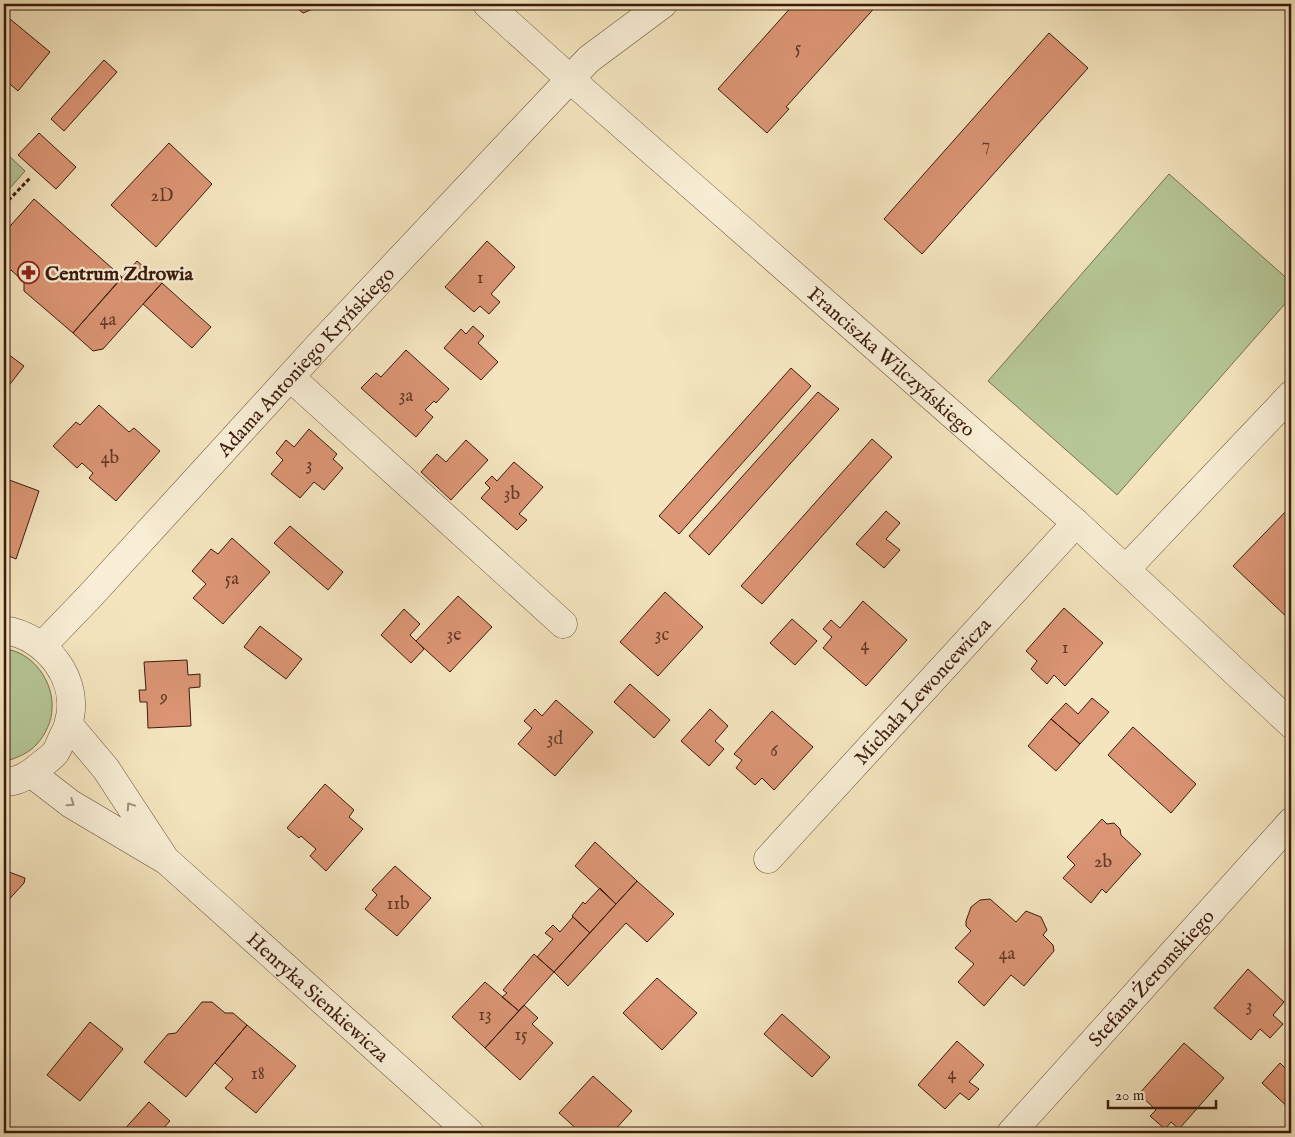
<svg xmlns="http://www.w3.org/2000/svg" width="1295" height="1137" font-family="'IM FELL English',serif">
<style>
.green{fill:#b6c696;stroke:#787052}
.building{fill:#db9574;stroke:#3b1a0d}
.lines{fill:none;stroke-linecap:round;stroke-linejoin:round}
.minor-casing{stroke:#694d39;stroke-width:29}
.path{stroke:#3b1a0d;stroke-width:3;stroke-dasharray:4 2.5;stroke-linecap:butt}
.minor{stroke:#f8eed5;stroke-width:28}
.oneway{stroke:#a38f7b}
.labels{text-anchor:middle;stroke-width:4.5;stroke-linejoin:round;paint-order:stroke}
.number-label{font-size:18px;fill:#633927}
.poi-label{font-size:20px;font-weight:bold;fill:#3b1a0d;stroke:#f8eed5;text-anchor:start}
.street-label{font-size:20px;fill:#3b1a0d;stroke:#f8eed5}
</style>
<rect width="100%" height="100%" fill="#f4e5be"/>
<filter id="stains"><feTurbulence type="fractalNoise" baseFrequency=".004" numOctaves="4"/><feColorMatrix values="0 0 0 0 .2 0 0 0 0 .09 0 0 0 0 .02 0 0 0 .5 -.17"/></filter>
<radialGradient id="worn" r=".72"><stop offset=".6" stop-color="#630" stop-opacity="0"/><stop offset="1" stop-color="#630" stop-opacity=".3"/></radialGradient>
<!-- green -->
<path class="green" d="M4,151L25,171L4,195Z
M1169,174L1291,282V297L1117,495L988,381Z
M4,649C32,651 54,681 52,709C52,721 45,735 37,744C28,754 16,758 4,762Z"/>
<!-- building -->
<path class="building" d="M292,4H325L303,13Z
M794,4H878L786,107L789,109L767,133L718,89Z
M10,19L50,52L18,91L4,79V26Z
M1049,33L1088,68L922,254L884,219Z
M104,60L117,72L64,131L51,119Z
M39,133L76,167L56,189L18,155Z
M169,143L212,184L156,247L111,205Z
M34,199L122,277L73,333L24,291V282L11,270L4,272V233Z
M487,241L515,267L491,294L500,302L489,314L480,306L474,312L445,287Z
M137,261L162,283L103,349L93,351L73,333Z
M162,283L211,327L192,348L143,304Z
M473,326L484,336L478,343L498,362L481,380L444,348L461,329L466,334Z
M406,350L449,389L436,403L434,401L425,410L433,417L416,437L361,388L376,373L381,377Z
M4,351L24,366L4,392Z
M791,368L811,386L679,534L659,516Z
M818,392L839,409L709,555L689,536Z
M99,405L129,432L134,428L160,451L116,501L89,478L93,473L82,463L77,468L53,446L76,422L80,425Z
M309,429L337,454L333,459L343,468L324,490L314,482L300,498L271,474L283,460L276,453L286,440L294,447Z
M872,439L892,457L762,604L741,586Z
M466,440L488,460L451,500L421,472L437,454L446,462Z
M514,462L543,487L519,514L527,520L517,530L481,498L490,488L485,483L492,476L497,481Z
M4,478L39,491L16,559L4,554Z
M1291,506V621L1233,566Z
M886,511L900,523L886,539L900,550L884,568L856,544Z
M290,526L343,572L328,590L274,543Z
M232,538L270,572L223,624L193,598L206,584L192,571L211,549L218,554Z
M665,592L703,627L658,676L620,642Z
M458,596L492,627L450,672L416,641Z
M863,601L907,640L866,686L823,648L832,637L823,629L831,620L840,628Z
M1064,608L1103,643L1065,686L1054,675L1047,684L1031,669L1037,661L1026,651Z
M404,609L420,624L410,635L424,649L411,663L381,635Z
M792,619L817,641L795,665L770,643Z
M260,626L302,659L286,679L244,647Z
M187,660L188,675L200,674V687L189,688L191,726L148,728L147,702H140L139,690H146L144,662Z
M630,684L670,720L654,738L614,702Z
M1092,698L1109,712L1080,744L1051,719L1066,703L1078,714Z
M556,700L593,732L555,776L518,744L532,728L524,721L535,709L542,716Z
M710,709L728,726L715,741L724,749L709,766L681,741Z
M772,711L813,747L774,790L762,778L755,785L736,768L742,760L734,754Z
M1051,719L1080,744L1056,771L1028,746Z
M1133,727L1196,784L1171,813L1108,755Z
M325,784L354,810L349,817L363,829L326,871L310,856L316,849L301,836L299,838L287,828Z
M1102,819L1107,824L1114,823L1120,829L1121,835L1141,854L1106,893L1102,889L1091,903L1063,878L1075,865L1067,857Z
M595,842L637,881L616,904L575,866Z
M395,866L431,898L397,936L365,909L377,895L372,890Z
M4,870L25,878L24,883L4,905Z
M637,881L674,914L647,942L626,923L568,986L554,972Z
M600,888L616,904L590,933L572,916L583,902L585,904Z
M990,899L1016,922L1026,911L1041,917L1047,930L1043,935L1053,945L1054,951L1024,986L1011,975L984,1006L958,982L974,964L955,948L971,931L966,926V921L971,907L980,900Z
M573,917L590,933L554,972L537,957L553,939L545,933L553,925L560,932Z
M534,954L554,972L519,1011L502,997L507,993L503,990Z
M1248,969L1284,1002L1273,1015L1283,1024L1270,1038L1260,1029L1251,1040L1214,1008Z
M657,978L697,1013L662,1050L623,1013Z
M485,982L519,1011L485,1048L452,1017Z
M202,1002H212L225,1013H233L247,1025L186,1097L144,1062L168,1034L176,1033Z
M524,1005L538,1018L532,1024L553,1043L520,1080L485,1048Z
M782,1014L830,1057L812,1077L764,1034Z
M90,1022L123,1049L80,1101L47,1075Z
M247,1025L296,1066L256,1113L225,1088L233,1079L215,1063Z
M957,1041L984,1065L969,1082L979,1089L969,1100L960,1093L945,1109L918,1085Z
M1184,1043L1224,1078L1179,1129L1171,1122L1165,1129L1150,1116L1156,1110L1139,1094Z
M1280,1063L1291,1074V1110L1262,1083Z
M593,1076L632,1111L612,1133H581L559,1113Z
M149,1102L170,1121L159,1133H121Z"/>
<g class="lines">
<defs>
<g id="minor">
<path id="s1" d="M487,4L570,79L1076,523L1291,724"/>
<path d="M290,377L563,624"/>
<path d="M1126,569L1291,395"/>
<path d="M4,630C47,636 82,681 68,725C67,730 64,734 62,739C60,743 58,749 55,753C52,757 46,761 41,765C31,774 18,782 4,782"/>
<path id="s2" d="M42,646L91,595L323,341L589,59L663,4"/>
<path d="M69,725L106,769L163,856"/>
<path id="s3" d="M32,774L71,804L167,861L470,1133"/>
<path id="s4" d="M768,859L1076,523"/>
<path id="s5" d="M1011,1133L1291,822"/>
</g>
</defs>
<!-- minor casing -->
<use href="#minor" class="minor-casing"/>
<!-- path -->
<path class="path" d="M4,205L30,178"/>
<!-- minor -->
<use href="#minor" class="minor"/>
</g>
<!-- one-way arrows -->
<defs><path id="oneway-chevron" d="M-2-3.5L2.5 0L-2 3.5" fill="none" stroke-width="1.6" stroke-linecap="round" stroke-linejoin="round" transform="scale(1.25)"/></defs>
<g class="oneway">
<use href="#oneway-chevron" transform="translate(71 803) rotate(34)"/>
<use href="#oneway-chevron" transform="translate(130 806) rotate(-124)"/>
</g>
<!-- icons -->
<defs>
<symbol id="pharmacy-ring" viewBox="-11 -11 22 22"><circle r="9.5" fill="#f8eed5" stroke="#8f2418" stroke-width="1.5"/><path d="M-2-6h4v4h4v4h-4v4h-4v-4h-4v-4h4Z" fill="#8f2418"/></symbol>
</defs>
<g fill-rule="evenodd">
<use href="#pharmacy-ring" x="16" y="260" width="25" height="25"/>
</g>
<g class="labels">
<!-- number labels -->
<g class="number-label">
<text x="798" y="53">5</text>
<text x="986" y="150">7</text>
<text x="162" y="201">2D</text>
<text x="480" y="283">1</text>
<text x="108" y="325">4a</text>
<text x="406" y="401">3a</text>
<text x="110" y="463">4b</text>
<text x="309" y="470">3</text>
<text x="512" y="499">3b</text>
<text x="232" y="584">5a</text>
<text x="454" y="640">3e</text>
<text x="662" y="640">3c</text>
<text x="865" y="650">4</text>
<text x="1065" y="653">1</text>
<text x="164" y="702">9</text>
<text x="555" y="744">3d</text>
<text x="774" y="756">6</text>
<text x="1103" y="867">2b</text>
<text x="398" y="909">11b</text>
<text x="1007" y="959">4a</text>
<text x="1249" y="1011">3</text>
<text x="485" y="1020">13</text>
<text x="521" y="1040">15</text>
<text x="258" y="1079">18</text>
<text x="952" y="1079">4</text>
</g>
<!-- poi labels -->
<g class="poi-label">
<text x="45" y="280">Centrum Zdrowia</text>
</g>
<!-- street labels -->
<g class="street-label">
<text dy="7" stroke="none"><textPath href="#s1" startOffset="540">Franciszka Wilczyńskiego</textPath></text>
<text dy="7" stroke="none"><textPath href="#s2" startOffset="388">Adama Antoniego Kryńskiego</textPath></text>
<text dy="7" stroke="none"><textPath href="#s4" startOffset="228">Michała Lewoncewicza</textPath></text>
<text dy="7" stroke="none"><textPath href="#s5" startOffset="209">Stefana Żeromskiego</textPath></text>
<text dy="7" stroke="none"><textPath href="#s3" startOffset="364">Henryka Sienkiewicza</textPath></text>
</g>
</g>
<!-- margin -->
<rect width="1295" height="1137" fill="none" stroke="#f4e5be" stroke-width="20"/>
<rect x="5" y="5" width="1285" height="1127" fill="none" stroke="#3b1a0d" stroke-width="2.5"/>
<rect x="10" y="10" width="1275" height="1117" fill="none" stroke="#3b1a0d"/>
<!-- scale -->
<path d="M1108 1100v8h108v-8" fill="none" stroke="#3b1a0d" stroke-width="2.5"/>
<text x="1115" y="1100" font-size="15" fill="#3b1a0d" stroke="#f8eed5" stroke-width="4" paint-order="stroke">20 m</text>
<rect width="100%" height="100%" filter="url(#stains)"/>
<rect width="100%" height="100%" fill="url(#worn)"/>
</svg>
